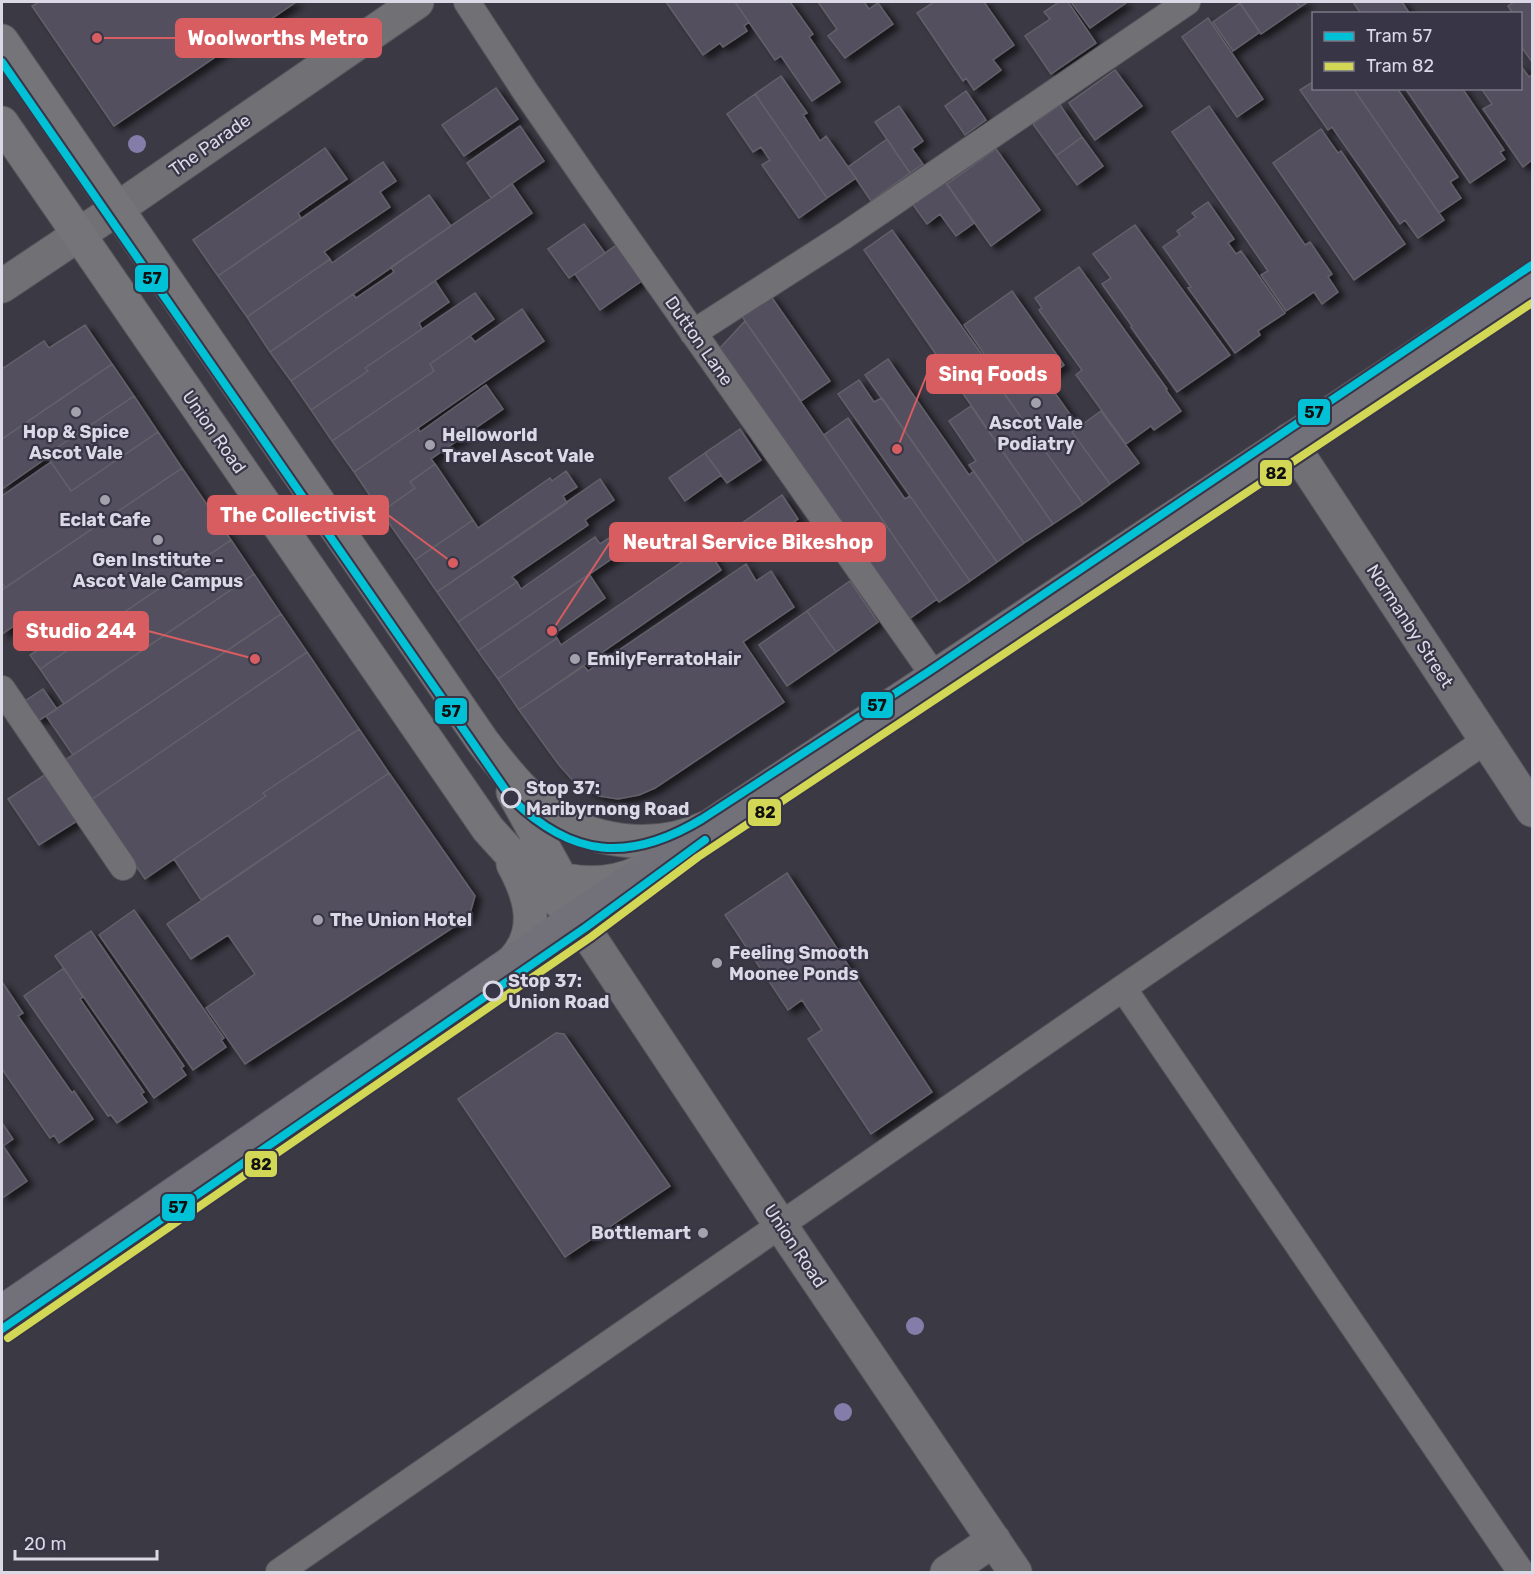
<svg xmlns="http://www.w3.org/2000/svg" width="1534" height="1574" font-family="Rubik,sans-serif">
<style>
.building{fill:#524f5e;stroke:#63616a;stroke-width:1.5;filter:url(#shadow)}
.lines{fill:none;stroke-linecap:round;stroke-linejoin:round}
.lane-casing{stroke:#58575f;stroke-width:28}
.street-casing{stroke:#58575f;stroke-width:35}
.secondary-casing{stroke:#58575f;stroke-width:35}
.primary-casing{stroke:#58575f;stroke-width:35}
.lane{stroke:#717075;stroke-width:26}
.street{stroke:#717075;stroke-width:33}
.secondary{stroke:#747479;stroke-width:33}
.primary{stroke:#727179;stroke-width:33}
.tram-1-casing{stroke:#383547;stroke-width:12}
.tram-2-casing{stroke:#383547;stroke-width:12}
.tram-1{stroke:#00c1d5;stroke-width:8}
.tram-2{stroke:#d2d755;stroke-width:8}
.tree{fill:#857da9}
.poi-dot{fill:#a2a1ac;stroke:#383547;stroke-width:2}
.stop-dot{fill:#383547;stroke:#dad9e5;stroke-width:3}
.labels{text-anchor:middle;stroke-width:4.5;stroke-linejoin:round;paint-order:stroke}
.street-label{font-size:18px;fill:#dad9e5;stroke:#383547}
.poi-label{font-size:18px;font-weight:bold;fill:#dad9e5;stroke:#383547}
.stop-label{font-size:18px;font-weight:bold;fill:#dad9e5;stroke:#383547;text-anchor:start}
.leader{fill:none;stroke:#d75d61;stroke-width:2}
.callout-dot{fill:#d75d61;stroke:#383547;stroke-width:2}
.callout{fill:#d75d61;stroke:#d75d61;stroke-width:2}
.callout-label{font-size:20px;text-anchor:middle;font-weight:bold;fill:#fff}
.line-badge{stroke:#383547;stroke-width:2}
.pale-badge-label{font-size:16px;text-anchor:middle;font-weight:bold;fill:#111}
</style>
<defs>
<filter id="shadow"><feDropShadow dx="6" dy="4" stdDeviation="3" flood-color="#0009"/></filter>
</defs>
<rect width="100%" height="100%" fill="#3b3943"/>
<!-- building -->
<path class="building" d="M39,2H296L114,126L32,6Z
M666,2H735L749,22L744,26L747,31L723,47L720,43L703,55Z
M735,2H790L813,34L809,37L840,82L812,101L781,56L775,60Z
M818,2H864L869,9L878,3L893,24L845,58L828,36L837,29Z
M934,2H984L1014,45L993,60L1001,70L974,90L966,78L963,81L917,13Z
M1059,2H1068L1096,43L1051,74L1025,36L1050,19L1044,12Z
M1071,2H1125L1126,3L1090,28Z
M1239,2H1296L1300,7L1261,34Z
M1296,2H1308L1300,7Z
M1353,2H1402L1410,14H1361Z
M1514,2H1532V62L1520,45V14H1513L1508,6Z
M1240,3L1260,32L1233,51L1213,22Z
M1208,18L1263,99L1237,117L1182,37Z
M1520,65L1529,77L1532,75V160L1523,167L1483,109L1492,104L1481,88H1520Z
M1115,70L1142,106L1095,140L1069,103Z
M781,76L807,113L803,115L820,141L826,136L856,178L827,198L755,94Z
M1314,81V88H1353L1444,220L1418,238L1405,220L1400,224L1332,127L1328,130L1300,90Z
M496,88L518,119L464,156L442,125Z
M1353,88H1397L1458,177L1450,182L1461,198L1439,213Z
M1405,88H1462L1504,150L1500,152L1505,159L1470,183Z
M966,91L986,120L965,135L945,106Z
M755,94L827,198L799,218L762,165L770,160L761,147L753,152L727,114Z
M1060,105L1082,137L1056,156L1033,124Z
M899,106L923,141L912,149L923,164L910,173L875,122Z
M1209,106L1305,245L1310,242L1332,274L1328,277L1338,292L1322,304L1314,292L1286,311L1261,275L1268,271L1172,132Z
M520,126L544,161L491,198L467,163Z
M1321,129L1338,153L1341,151L1405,244L1354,280L1273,163Z
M1082,137L1103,166L1077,185L1056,156Z
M887,139L910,173L871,201L848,167Z
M325,148L347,179L298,213L301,218L218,276L193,240Z
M996,149L1040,210L991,246L947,184Z
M383,162L396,181L380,192L390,207L324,252L330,259L247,317L218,276Z
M943,179L974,223L956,236L940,214L927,224L911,202Z
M512,184L532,213L291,381L270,352L353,294L356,298L394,272L391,267Z
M429,195L451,226L270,352L247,317L330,259L332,263Z
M1208,202L1234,239L1228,243L1236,254L1241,251L1285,313L1258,331L1260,335L1235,353L1188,288L1191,287L1163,247L1180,235L1177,231L1196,217L1192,213Z
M584,224L605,253L569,278L548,249Z
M1135,225L1230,355L1177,392L1131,327L1132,326L1102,284L1111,278L1093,254Z
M892,230L988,363L984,365L1083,504L1053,524L864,250Z
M618,244L643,280L600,310L575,274Z
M1079,267L1167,389L1166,390L1181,411L1154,430L1151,426L1126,444L1076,375L1082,370L1039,310L1042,308L1035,298Z
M435,281L449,302L419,323L422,329L365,368L368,371L311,410L291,381Z
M1012,291L1064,365L1045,379L1079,427L1072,432L1110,484L1083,504L984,365L989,361L964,325Z
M475,293L494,319L430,364L434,371L332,441L311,410L368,371L365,368Z
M770,295L830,381L801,401L741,315Z
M522,309L544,341L354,472L332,441L434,371L430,364L470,336L475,342Z
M745,321L937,599L909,619L719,349Z
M85,325L112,364L2,439V369L44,341L49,348Z
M888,359L969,475L974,471L1024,543L997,562L865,375Z
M112,364L134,396L46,455L48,457L2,489V439Z
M859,380L874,402L882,398L997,562L970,581L838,394Z
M486,385L503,409L431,459L435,464L410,482L415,488L381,512L354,472L418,428L420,432Z
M134,396L158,432L71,491L46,455Z
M971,406L1053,524L1024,543L969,465L976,461L949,421Z
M1101,411L1139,463L1110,484L1072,432Z
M848,418L905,499L910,496L970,581L939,602L824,435Z
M740,429L761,460L727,483L705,453Z
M158,432L182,468L5,588L2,583V496L51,462L71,491Z
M705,453L721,475L685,501L669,478Z
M435,464L473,520L415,560L381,512L415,488L410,482Z
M182,468L231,540L40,669L30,655L49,643L30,615L2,634V590Z
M566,471L577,487L563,496L567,503L437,592L415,560L473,520L478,528L550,478L552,481Z
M600,479L614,500L585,520L588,525L512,577L517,582L458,622L437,592Z
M782,495L798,519L741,558L725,535Z
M626,527L636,542L478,651L458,622L517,582L521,589L595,537L600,544Z
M231,540L254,574L64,704L40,669Z
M705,546L721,570L519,710L498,679L557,638L561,645Z
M746,564L756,581L771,571L794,607L743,642L784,702L655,788L639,795L618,799L599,796L576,784L559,765L519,710L584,666L588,671Z
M254,574L281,614L73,755L46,716Z
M589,574L605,598L554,634L557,638L498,679L478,651Z
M850,581L878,622L836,652L807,611Z
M807,611L836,652L787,686L759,645Z
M281,614L307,652L91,800L64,761Z
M307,652L359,729L263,793L266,796L145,879L91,800Z
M43,689L57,709L38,721L25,701Z
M359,729L389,773L201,900L174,859L266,796L263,793Z
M389,773L475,896L469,917L245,1064L206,1008L255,974L228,935L191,959L167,924Z
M46,774L77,821L39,845L8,799Z
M787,873L932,1092L871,1134L808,1039L822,1030L802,1000L788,1010L725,915Z
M134,910L224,1038L221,1040L226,1047L193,1070L99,935Z
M91,931L184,1066L181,1068L186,1075L154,1098L55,956Z
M64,968L83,997L80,999L144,1092L141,1094L147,1102L117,1123L111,1115L108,1116L24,996Z
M2,982L23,1013L18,1016L72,1093L74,1091L93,1119L59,1143L54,1135L50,1138L2,1069Z
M556,1033L564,1034L670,1186L565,1257L458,1099Z
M2,1123L13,1139L3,1146L27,1181L2,1198Z"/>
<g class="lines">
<defs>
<path id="lane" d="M467,2L525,91L589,184L935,677
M693,333L844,236L1187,2
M2,689L123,867
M1123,988L1521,1572
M279,1572L1123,988L1485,741"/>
<path id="street" d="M2,286L117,209L417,2
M1289,440L1532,810
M577,918L781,1226L1015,1572
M947,1572L994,1540"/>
<path id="secondary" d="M2,41L483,742C501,765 519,789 542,807C586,843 654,852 705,828
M2,123L488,829L529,874L577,918
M513,792L556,870L569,901
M542,874C575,885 608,887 640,872
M512,962C541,932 531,897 513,864"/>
<path id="primary" d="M2,1312L716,822L1532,279"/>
</defs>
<!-- lane casing -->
<use href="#lane" class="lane-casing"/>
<!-- street casing -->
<use href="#street" class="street-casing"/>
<!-- secondary casing -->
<use href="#secondary" class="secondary-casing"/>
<!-- primary casing -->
<use href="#primary" class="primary-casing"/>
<!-- lane -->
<use href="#lane" class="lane"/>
<!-- street -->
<use href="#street" class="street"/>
<!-- secondary -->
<use href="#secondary" class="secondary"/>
<!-- primary -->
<use href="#primary" class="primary"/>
<defs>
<path id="tram-1" d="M2,62L511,798C572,858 629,863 702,819L931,670L1532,265
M2,1329L585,928L705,840"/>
<path id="tram-2" d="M8,1338L591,937L698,857L1532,303"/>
</defs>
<!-- tram-1 casing -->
<use href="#tram-1" class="tram-1-casing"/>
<!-- tram-2 casing -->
<use href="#tram-2" class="tram-2-casing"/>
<!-- tram-1 -->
<use href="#tram-1" class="tram-1"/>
<!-- tram-2 -->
<use href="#tram-2" class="tram-2"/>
</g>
<!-- trees -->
<g class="tree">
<circle cx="137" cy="144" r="9"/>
<circle cx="915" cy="1326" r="9"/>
<circle cx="843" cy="1412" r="9"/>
</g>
<!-- markers -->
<g class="poi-dot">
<circle cx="1036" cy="403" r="6"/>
<circle cx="76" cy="412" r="6"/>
<circle cx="430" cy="445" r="6"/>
<circle cx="105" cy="500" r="6"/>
<circle cx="158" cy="540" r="6"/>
<circle cx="575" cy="659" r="6"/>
<circle cx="318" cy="920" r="6"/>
<circle cx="717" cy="963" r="6"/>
<circle cx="703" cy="1233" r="6"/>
</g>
<g class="stop-dot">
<circle cx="511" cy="798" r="9"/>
<circle cx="493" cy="991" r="9"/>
</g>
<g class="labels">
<!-- street labels -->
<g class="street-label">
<text transform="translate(210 145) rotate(-35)" y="6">The Parade</text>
<text transform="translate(699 341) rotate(55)" y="6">Dutton Lane</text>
<text transform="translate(214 432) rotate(55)" y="6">Union Road</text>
<text transform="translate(1410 626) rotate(57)" y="6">Normanby Street</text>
<text transform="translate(795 1246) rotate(56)" y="6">Union Road</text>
</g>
<!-- poi labels -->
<g class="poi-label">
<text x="1036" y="429">Ascot Vale<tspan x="1036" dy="21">Podiatry</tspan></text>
<text x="76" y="438">Hop &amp; Spice<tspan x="76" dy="21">Ascot Vale</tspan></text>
<text x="442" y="441" text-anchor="start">Helloworld<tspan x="442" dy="21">Travel Ascot Vale</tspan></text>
<text x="105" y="526">Eclat Cafe</text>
<text x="158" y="566">Gen Institute -<tspan x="158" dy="21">Ascot Vale Campus</tspan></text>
<text x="587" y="665" text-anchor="start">EmilyFerratoHair</text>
<text x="330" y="926" text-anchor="start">The Union Hotel</text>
<text x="729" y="959" text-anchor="start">Feeling Smooth<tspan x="729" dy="21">Moonee Ponds</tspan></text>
<text x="691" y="1239" text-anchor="end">Bottlemart</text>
</g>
<!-- stop labels -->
<g class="stop-label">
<text x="526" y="794">Stop 37:<tspan x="526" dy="21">Maribyrnong Road</tspan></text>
<text x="508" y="987">Stop 37:<tspan x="508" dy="21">Union Road</tspan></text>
</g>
</g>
<!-- callouts -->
<path class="leader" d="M97 38L176 38M897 449L927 374M453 563L388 515M552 631L610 542M255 659L148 631"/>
<g class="callout-dot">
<circle cx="97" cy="38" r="6"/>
<circle cx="897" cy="449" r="6"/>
<circle cx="453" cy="563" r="6"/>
<circle cx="552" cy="631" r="6"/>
<circle cx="255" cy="659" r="6"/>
</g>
<g class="callout">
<rect x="176" y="19" width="205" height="38" rx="6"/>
<rect x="927" y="355" width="133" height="38" rx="6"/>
<rect x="208" y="496" width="180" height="38" rx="6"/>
<rect x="610" y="523" width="275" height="38" rx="6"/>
<rect x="14" y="612" width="134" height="38" rx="6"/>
</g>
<g class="callout-label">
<text x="278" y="45">Woolworths Metro</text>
<text x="993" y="381">Sinq Foods</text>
<text x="298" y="522">The Collectivist</text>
<text x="748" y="549">Neutral Service Bikeshop</text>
<text x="81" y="638">Studio 244</text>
</g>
<g class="line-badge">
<rect x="134" y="264" width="35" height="29" rx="6" fill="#00c1d5"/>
<rect x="1297" y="398" width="34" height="28" rx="6" fill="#00c1d5"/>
<rect x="1259" y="459" width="34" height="28" rx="6" fill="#d2d755"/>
<rect x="860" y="691" width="34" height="28" rx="6" fill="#00c1d5"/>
<rect x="434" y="697" width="34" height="28" rx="6" fill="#00c1d5"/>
<rect x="747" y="798" width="35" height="29" rx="6" fill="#d2d755"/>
<rect x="244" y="1150" width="34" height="28" rx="6" fill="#d2d755"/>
<rect x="161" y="1193" width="35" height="29" rx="6" fill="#00c1d5"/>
</g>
<g class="pale-badge-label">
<text x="152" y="284">57</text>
<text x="1314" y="418">57</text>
<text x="1276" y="479">82</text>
<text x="877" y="711">57</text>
<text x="451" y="717">57</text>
<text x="765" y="818">82</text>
<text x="261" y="1170">82</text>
<text x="178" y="1213">57</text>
</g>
<!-- border -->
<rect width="1534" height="1574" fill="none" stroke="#dad9e5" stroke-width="6"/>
<!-- legend -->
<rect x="1312" y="12" width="210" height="78" fill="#383547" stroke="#797786" stroke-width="1.5"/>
<rect x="1324" y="32" width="30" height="9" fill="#00c1d5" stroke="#797786" stroke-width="1.5"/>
<text x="1366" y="42" font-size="18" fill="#dad9e5">Tram 57</text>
<rect x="1324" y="62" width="30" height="9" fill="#d2d755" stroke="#797786" stroke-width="1.5"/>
<text x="1366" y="72" font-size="18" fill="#dad9e5">Tram 82</text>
<!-- scale -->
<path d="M15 1550v9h142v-9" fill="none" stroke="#dad9e5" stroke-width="3"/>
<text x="24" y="1550" font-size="18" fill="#dad9e5" stroke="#383547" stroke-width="4.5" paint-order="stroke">20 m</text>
</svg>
